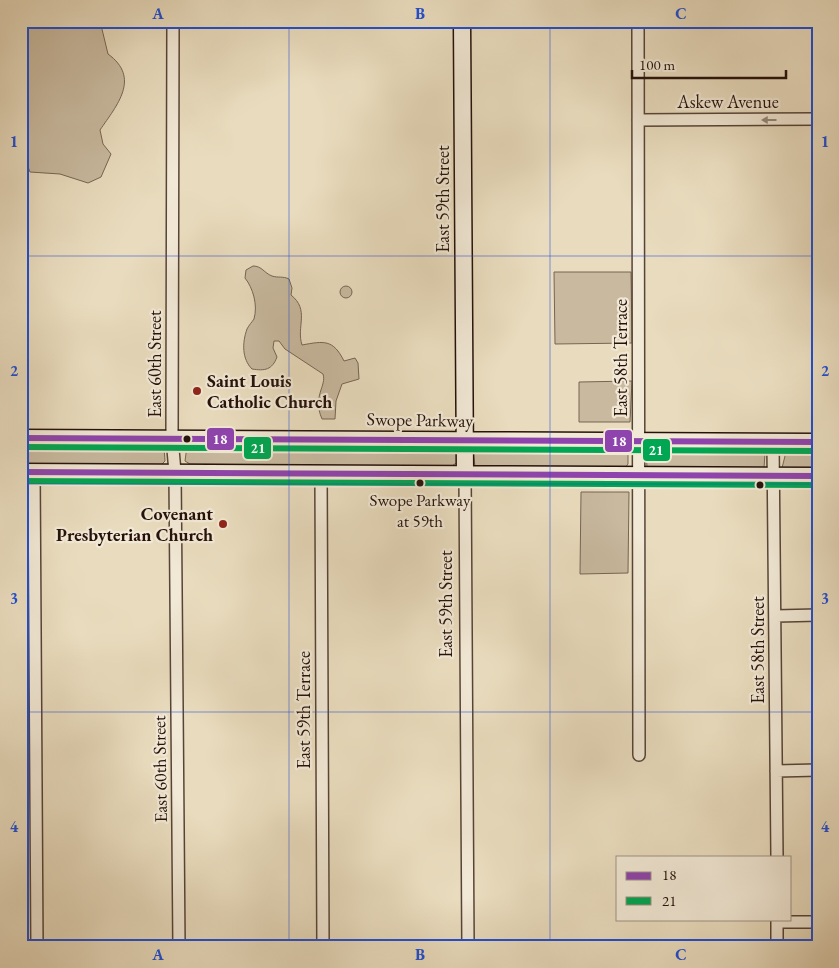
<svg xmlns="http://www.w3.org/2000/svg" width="839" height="968" font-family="'EB Garamond',serif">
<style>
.green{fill:#c8b99f;stroke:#766554}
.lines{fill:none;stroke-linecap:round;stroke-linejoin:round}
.street-casing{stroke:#564437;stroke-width:14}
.secondary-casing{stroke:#25110a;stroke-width:19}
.street{stroke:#f1e8d5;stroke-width:11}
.secondary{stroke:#f1e8d5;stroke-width:16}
.bus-1-casing{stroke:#f1e8d5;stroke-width:10}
.bus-2-casing{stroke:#f1e8d5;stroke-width:10}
.bus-1{stroke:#8e44ad;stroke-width:6}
.bus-2{stroke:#00a651;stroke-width:6}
.oneway{fill:#95877a}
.grid{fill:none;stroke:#1d4ed8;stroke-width:1;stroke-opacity:0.55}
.poi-dot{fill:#8f2418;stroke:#f1e8d5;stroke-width:2}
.bus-dot{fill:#25110a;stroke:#f1e8d5;stroke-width:2}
.labels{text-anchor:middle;stroke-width:4.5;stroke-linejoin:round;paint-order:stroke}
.bus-label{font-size:17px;fill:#25110a;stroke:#f1e8d5}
.street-label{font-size:18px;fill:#25110a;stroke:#f1e8d5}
.poi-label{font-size:18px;font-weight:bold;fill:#25110a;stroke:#f1e8d5;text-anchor:start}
.line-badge{stroke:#f1e8d5;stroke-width:2}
.badge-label{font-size:14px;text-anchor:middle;font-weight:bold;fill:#fff}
.neatline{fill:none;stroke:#1d4ed8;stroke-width:2}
.grid-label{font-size:16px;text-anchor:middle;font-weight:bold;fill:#1d4ed8}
</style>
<rect width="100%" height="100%" fill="#e9dcbe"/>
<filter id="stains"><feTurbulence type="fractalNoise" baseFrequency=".004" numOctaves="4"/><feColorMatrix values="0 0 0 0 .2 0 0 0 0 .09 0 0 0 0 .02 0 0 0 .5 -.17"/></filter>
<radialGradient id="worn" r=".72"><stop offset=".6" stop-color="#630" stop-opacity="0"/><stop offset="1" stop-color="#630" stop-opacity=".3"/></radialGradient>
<!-- green -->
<path class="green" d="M21,21H100L108,54C141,78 117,105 100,130L103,144L111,154L101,177L88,183L60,174L30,172L21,149V85L24,70L25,35H21Z
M253,266C262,266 264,273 272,276C278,278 283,276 289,279L292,288L291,295C310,310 296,327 302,345C324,341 333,339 344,361L355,358L358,363L359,379L342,384L336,401L335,419H322C312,396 327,386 323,374L285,349L279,341H274L273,348L277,357C272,370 265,371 252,369C242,359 242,343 247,329C249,325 252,322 254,319C258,305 253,288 245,278L246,270Z
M554,272H631L632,343L555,344Z
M340 292a6 6 0 1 1 12 0a6 6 0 1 1-12 0Z
M632,381L630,422H579V382Z
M158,445L164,447L165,461L161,465L21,466V446Z
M187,446L454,448L457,450L458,462L450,467L190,464L185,461Z
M477,448L624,449L628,452V464L625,468L475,466L473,452Z
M651,449L760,451L765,453L764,468L647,467L646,452Z
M818,450V470H783L782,468L786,452Z
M581,492H629L628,573L580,574Z"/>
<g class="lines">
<defs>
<path id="street" d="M173,21L172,438L175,472L179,947
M638,21L639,755
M638,120L818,119
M773,443L777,857
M34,472L37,947
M321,473L323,947
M465,474L468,947
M776,616L818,615
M776,771L818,770
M777,919V947
M777,922H818"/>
<path id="secondary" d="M462,21L465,474
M21,438L818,442
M21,472L818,476"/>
</defs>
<!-- street casing -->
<use href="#street" class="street-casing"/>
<!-- secondary casing -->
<use href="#secondary" class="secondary-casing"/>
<!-- street -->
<use href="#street" class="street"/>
<!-- secondary -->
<use href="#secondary" class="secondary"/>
<defs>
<path id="bus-1" d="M21,438L818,442
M21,472L818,476"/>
<path id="bus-2" d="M21,447L818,451
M21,481L818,485"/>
</defs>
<!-- bus-1 casing -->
<use href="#bus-1" class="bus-1-casing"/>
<!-- bus-2 casing -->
<use href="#bus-2" class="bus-2-casing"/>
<!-- bus-1 -->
<use href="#bus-1" class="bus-1"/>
<!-- bus-2 -->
<use href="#bus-2" class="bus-2"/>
</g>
<!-- one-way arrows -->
<defs><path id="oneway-solid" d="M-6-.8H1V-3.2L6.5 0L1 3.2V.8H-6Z" transform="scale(1.25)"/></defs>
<use class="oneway" href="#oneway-solid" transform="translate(769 120) rotate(180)"/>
<!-- grid -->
<path class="grid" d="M289,21V947M550,21V947M21,256H818M21,484H818M21,712H818"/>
<!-- markers -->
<g class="poi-dot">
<circle cx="197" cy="391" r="5"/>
<circle cx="223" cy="524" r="5"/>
</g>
<g class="bus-dot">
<circle cx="187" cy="439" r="4.5"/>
<circle cx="420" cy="483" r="4.5"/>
<circle cx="760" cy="485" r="4.5"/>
</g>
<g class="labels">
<!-- bus labels -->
<g class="bus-label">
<text x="420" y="506">Swope Parkway<tspan x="420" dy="21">at 59th</tspan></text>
</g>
<!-- street labels -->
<g class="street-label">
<text x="728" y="108">Askew Avenue</text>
<text transform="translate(443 199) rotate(-90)" y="6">East 59th Street</text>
<text transform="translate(621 358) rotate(-90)" y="6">East 58th Terrace</text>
<text transform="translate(155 364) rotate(-90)" y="6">East 60th Street</text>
<text transform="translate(420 420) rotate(1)" y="6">Swope Parkway</text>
<text transform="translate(446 604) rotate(-90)" y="6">East 59th Street</text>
<text transform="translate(758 650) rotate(-90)" y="6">East 58th Street</text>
<text transform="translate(304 710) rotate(-90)" y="6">East 59th Terrace</text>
<text transform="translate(160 769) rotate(-91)" y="6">East 60th Street</text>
</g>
<!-- poi labels -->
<g class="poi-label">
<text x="207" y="387">Saint Louis<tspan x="207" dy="21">Catholic Church</tspan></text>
<text x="213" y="520" text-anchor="end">Covenant<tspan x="213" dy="21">Presbyterian Church</tspan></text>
</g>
</g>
<g class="line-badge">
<rect x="206" y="427" width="29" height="24" rx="5" fill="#8e44ad"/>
<rect x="604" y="429" width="29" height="24" rx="5" fill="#8e44ad"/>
<rect x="243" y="436" width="29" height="24" rx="5" fill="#00a651"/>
<rect x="642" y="438" width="29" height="24" rx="5" fill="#00a651"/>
</g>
<g class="badge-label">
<text x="220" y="444">18</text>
<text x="619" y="446">18</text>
<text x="258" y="453">21</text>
<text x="656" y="455">21</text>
</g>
<!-- margin -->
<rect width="839" height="968" fill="none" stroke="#e9dcbe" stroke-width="55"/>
<!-- legend -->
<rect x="616" y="856" width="175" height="65" fill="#f1e8d5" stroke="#9f9284"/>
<rect x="626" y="872" width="25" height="8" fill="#8e44ad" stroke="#9f9284"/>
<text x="662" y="880" font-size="15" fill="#25110a">18</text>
<rect x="626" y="897" width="25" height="8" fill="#00a651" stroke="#9f9284"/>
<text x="662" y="906" font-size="15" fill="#25110a">21</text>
<!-- scale -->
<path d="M632 70v8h154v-8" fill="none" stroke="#25110a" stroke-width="2.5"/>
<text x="639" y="70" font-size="15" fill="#25110a" stroke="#f1e8d5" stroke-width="4" paint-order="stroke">100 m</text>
<rect x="28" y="28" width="784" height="912" class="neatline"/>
<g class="grid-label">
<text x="158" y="19">A</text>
<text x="420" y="19">B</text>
<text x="681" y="19">C</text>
<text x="14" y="147">1</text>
<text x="825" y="147">1</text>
<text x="14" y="376">2</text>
<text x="825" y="376">2</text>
<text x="14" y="604">3</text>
<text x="825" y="604">3</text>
<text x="14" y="832">4</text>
<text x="825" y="832">4</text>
<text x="158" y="960">A</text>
<text x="420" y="960">B</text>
<text x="681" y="960">C</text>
</g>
<rect width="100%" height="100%" filter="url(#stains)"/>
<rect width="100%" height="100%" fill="url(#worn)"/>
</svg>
